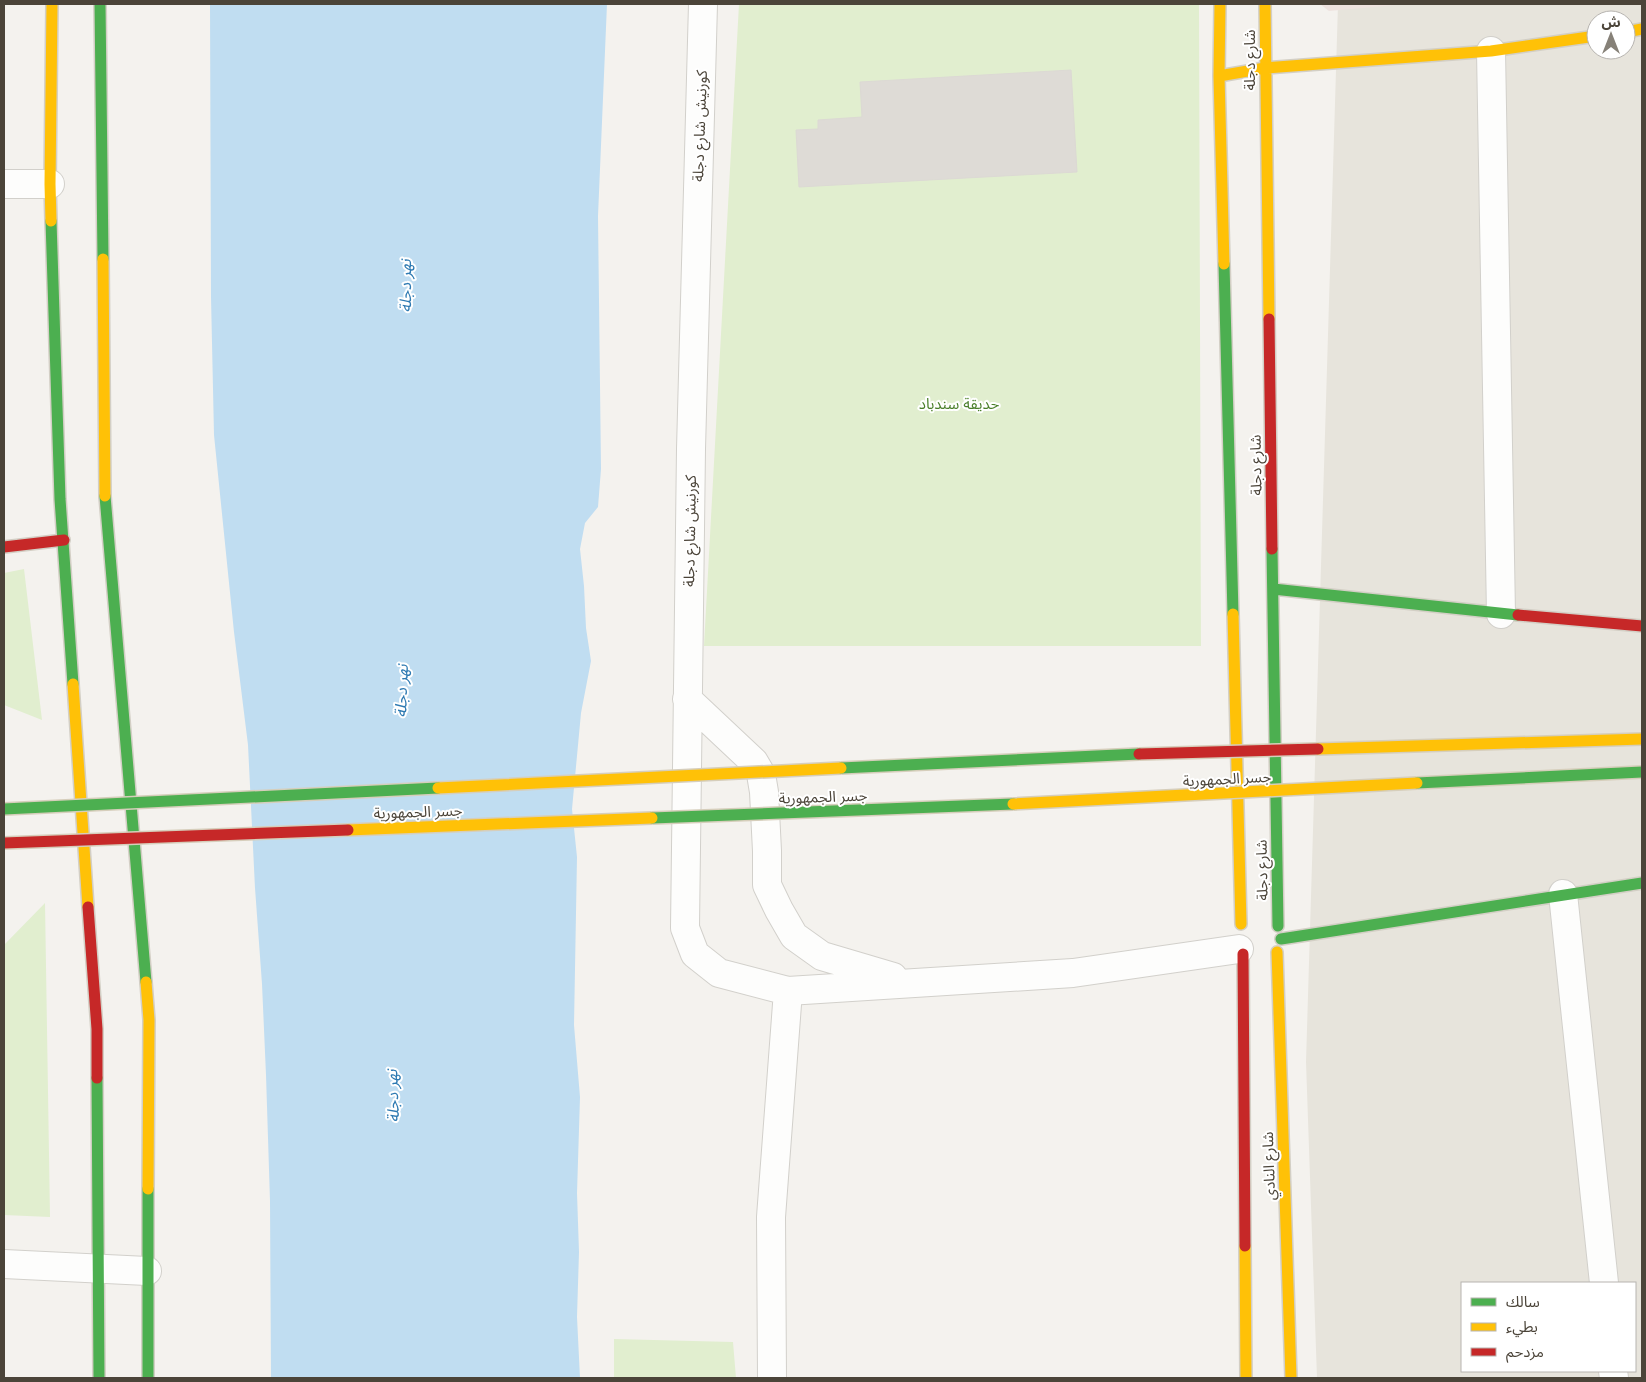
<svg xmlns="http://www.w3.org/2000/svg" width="1646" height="1382" font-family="'DM Sans','Noto Sans Arabic',sans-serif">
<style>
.residential{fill:#e7e4dc;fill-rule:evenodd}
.medical{fill:#eee3df}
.green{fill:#e1eecf}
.water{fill:#c0ddf1}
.building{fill:#dedbd6;stroke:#dcd9d4}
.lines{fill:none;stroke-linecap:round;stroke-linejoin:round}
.street-casing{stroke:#d2d0cb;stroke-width:30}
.fast-casing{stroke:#d3cfc5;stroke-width:14}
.slow-casing{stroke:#d3cfc5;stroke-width:14}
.jam-casing{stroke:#d3cfc5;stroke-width:14}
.street{stroke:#fdfdfc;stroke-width:28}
.fast{stroke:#4caf50;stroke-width:11}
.slow{stroke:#ffc107;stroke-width:11}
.jam{stroke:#c62828;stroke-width:11}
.fast-bridge-casing{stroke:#d6cebb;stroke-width:14;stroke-linecap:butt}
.slow-bridge-casing{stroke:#d6cebb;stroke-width:14;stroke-linecap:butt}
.jam-bridge-casing{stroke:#d6cebb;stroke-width:14;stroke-linecap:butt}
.fast-bridge{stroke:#4caf50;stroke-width:11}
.slow-bridge{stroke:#ffc107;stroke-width:11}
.jam-bridge{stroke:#c62828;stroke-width:11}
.labels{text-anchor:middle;stroke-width:4;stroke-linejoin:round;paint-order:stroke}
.street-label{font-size:15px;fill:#4b4439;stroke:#fff}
.park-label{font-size:15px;fill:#4a7f2a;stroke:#fff}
.water-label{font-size:16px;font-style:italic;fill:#2e7ab2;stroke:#fff}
</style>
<rect width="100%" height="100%" fill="#f4f2ee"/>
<!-- residential -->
<path class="residential" d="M1338,4H1642V1378H1317L1306,1062ZM1596,20H1626V50H1596ZM1462,1283H1635V1371H1462Z"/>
<!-- medical -->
<path class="medical" d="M1320,4H1407L1329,11Z"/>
<!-- green -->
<path class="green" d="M739,4H1199L1201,646H704Z
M24,569L42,720L4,705V573Z
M45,903L50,1217L4,1215V945Z
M614,1339L733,1342L736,1378H614Z"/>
<!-- water -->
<path class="water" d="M210,4H607L598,216L601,469L598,507L585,523L580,549L584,586L586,628L591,661L581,713L572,809L577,857L574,1025L580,1097L577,1193L579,1252L577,1317L580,1378H271L270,1201L266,1075L262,984L255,888L248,745L234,632L214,435L211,297Z"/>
<!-- building -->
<path class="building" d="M1071,70L1077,172L799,187L796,130L818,129V120L862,117L860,82Z"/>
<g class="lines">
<defs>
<path id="street" d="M703,4L691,449L685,928L695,954L719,973L788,991L1073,973L1239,949
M1491,51L1501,614
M4,184H50
M687,699L754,762L761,774L764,792L767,851V885L779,910L794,936L822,956L893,977
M1563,894L1604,1283
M4,1264L147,1271
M1613,1371L1614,1378
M772,1378L771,1217L788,991"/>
<path id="fast" d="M100,4L103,259
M51,221L60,499L73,684
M1224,264L1233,614
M105,496L146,982
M1272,549L1278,926
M1273,589L1518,615
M1281,939L1642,883
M97,1078L99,1378
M148,1189V1378"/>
<path id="slow" d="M1220,4L1219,76L1224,264
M1265,4L1269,319
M1626,32L1642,29
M1219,76L1265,68L1491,51L1596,36
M51,221L50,184L52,4
M103,259L105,496
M1233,614L1241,924
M73,684L88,907
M1277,952L1291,1378
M146,982L149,1020L148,1189
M1245,1246L1246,1378"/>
<path id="jam" d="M1269,319L1272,549
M4,547L64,540
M1518,615L1642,626
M88,907L97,1029V1078
M1243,954L1245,1246"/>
</defs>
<!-- street casing -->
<use href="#street" class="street-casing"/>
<!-- fast casing -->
<use href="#fast" class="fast-casing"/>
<!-- slow casing -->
<use href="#slow" class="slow-casing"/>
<!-- jam casing -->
<use href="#jam" class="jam-casing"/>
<!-- street -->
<use href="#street" class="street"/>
<!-- fast -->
<use href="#fast" class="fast"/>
<!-- slow -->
<use href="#slow" class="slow"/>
<!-- jam -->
<use href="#jam" class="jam"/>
<defs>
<path id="fast-bridge" d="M841,768L1139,754
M1417,783L1642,772
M4,809L438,788
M652,818L1013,804"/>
<path id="slow-bridge" d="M1318,749L1642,739
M438,788L841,768
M1013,804L1417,783
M348,830L652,818"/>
<path id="jam-bridge" d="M1139,754L1318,749
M4,843L348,830"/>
</defs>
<!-- fast-bridge casing -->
<use href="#fast-bridge" class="fast-bridge-casing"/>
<!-- slow-bridge casing -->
<use href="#slow-bridge" class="slow-bridge-casing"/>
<!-- jam-bridge casing -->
<use href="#jam-bridge" class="jam-bridge-casing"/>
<!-- fast-bridge -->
<use href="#fast-bridge" class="fast-bridge"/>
<!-- slow-bridge -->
<use href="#slow-bridge" class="slow-bridge"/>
<!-- jam-bridge -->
<use href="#jam-bridge" class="jam-bridge"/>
</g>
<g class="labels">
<!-- street labels -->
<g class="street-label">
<text transform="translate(1250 60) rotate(-90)" y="5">شارع دجلة</text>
<text transform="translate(700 126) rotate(-88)" y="5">كورنيش شارع دجلة</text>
<text transform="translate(1256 465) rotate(-91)" y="5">شارع دجلة</text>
<text transform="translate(690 531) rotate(-89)" y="5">كورنيش شارع دجلة</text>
<text transform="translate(1227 779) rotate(-3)" y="5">جسر الجمهورية</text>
<text transform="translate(823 797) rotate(-2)" y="5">جسر الجمهورية</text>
<text transform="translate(418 812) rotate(-2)" y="5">جسر الجمهورية</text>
<text transform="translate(1262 870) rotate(-91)" y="5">شارع دجلة</text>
<text transform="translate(1269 1166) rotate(-92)" y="5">شارع النادي</text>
</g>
<!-- park labels -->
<g class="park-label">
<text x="959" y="409">حديقة سندباد</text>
</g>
<!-- water labels -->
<g class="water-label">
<text transform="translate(405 286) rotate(-90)" y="6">نهر دجلة</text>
<text transform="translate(401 691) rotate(-88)" y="6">نهر دجلة</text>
<text transform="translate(392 1096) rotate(-92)" y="6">نهر دجلة</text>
</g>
</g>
<!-- border -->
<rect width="1646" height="1382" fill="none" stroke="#4b4439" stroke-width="10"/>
<!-- legend -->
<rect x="1461" y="1282" width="175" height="90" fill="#ffffff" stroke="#b7b4b0"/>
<rect x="1471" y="1298" width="25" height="8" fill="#4caf50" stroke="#b7b4b0"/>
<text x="1506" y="1307" font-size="15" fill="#4b4439">سالك</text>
<rect x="1471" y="1323" width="25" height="8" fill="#ffc107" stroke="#b7b4b0"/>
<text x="1506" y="1332" font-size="15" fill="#4b4439">بطيء</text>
<rect x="1471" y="1348" width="25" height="8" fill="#c62828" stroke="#b7b4b0"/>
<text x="1506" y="1357" font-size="15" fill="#4b4439">مزدحم</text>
<!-- north arrow -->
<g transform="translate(1611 35)"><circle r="24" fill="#ffffff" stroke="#b7b4b0"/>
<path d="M0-4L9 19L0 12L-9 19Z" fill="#868178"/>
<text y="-8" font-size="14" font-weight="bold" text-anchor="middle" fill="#4b4439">ش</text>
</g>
</svg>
